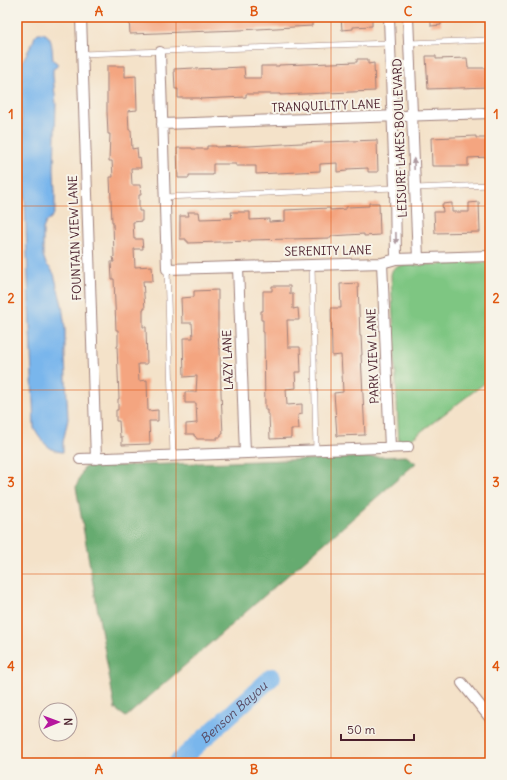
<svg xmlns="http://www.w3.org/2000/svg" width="507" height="780" font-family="Delius,sans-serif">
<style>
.green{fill:#7ec682;stroke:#647256}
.forest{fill:#66ab70;stroke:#58654e}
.water{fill:#79b6ec;stroke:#626a8c}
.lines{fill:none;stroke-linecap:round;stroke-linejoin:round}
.river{stroke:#79b6ec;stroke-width:18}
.building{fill:#f4a580}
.service-casing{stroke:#9f807a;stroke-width:6}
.minor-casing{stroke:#9f807a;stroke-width:12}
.service{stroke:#fff;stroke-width:5}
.minor{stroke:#fff;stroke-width:10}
.oneway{fill:#ae9aa0}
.grid{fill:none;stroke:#e0560e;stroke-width:1;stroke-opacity:0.55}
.labels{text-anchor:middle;stroke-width:4;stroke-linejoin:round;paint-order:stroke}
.street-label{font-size:12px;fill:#4a1f2b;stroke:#f7f3e8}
.water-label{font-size:13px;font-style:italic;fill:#584c65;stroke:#f7f3e8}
.neatline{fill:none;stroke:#e0560e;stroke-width:1.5}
.grid-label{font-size:13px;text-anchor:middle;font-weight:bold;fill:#e0560e}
</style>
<rect width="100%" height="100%" fill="#f7f3e8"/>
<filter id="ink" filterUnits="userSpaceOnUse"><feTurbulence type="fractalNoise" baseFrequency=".025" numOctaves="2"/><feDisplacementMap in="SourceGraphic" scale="8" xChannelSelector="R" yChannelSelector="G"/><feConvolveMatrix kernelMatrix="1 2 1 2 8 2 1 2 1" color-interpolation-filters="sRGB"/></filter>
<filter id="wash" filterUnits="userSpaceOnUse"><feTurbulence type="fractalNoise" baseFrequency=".012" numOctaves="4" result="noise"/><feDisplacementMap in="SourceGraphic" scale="16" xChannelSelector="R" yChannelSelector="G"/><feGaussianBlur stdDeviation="0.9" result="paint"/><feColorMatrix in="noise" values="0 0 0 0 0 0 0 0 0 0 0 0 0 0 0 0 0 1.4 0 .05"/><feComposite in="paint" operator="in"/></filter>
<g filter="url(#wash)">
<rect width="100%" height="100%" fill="#f4e2c9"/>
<!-- green -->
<path class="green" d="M490,262V379L406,443H399L391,275C392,269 394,267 400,266Z"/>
<!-- forest -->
<path class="forest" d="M406,456L416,463L126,717L115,709L76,487L84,467Z"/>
<!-- water -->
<path class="water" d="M38,33C39,33 44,33 45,34C53,37 52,52 53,60L57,63L58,66L53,69V76L56,104L54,169L55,194V210L53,216L46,222L43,229V255L46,264L51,269L54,274L62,305L65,328V358L68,419L63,442V452C50,452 39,439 34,428L20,75L22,62L33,42L35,36Z"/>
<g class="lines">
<!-- river -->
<path class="river" id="s1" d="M177,763L272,677"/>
</g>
<g id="blocks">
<!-- building -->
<path class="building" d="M129,17H312V26L240,30L130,34Z
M341,17H372V26L353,27V29L342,30Z
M431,17H441V25L431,26Z
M426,56H436V59L467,58L468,68H490V87L428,89Z
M357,59H368V64L374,63L375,91L280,95V94H246V97L200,99V98H178V89H175L174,69L194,68V69L244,67L245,78H261V66H279V65L357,62Z
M107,66H125V77L136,76L137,110L128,111L129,130H131L132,149L137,148L138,158L140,157L141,168H131L132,185H140L141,195H139V211H142V221L133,222L134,239H142L143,249H134L135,267L152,266L153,281H143L145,309H143V327H146L147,364H138L139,381L147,380L148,411L158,410V421H149L150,444L122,445V437H120L119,421H116V410H118V399H119L117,346H118V330H116L114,279H112L111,262H114L113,257H114L113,222H112L110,177H113L112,161H109L110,134H108L107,112Z
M476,136V138H490V157L468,158V166H432L431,138Z
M377,140L378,172H368V168L347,169V171L337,172V163L320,164V171L256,174V166H236V164H213V175H189V178H178L177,148H192V149H207V146H216V147L249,146L301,143Z
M479,202L480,232L435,233L434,212H443L442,204L452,203V212H469V203Z
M369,203H379L380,235L364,236V234L331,236V238L251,240V241L188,243V241H186V239H180V216H189L188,212H199L200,219L232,218L231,212H250V220L269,219V222L285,221V210L330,208V210L346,209V207L369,206Z
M358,283L360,336H361L362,355H361L365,435L337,436L334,393L343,392L341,355L332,356L331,308H341L340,284Z
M272,286H290V294H293V309L298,308L299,320H287L288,347H300L301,372H295L296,388L286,389L287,405L302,404V414L298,415L299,429H291V438L270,439L269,414H267V410H265L264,332H263V320H261V311H263V291H272Z
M218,290V333L219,348H220L221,393L223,434H221V437H217V439H197L195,436H194V434H186V424L197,423L196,403H185V392H196L197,376L184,377L183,338H193L192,323H182L181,298L194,297V291Z"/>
</g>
</g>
<g filter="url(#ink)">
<use href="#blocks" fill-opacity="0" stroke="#9f807a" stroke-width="1"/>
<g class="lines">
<defs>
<path id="service" d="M409,43L490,40
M82,54L390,43
M415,188L490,185
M164,197L395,188
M312,265L316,451
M167,269L173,456"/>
<path id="minor" d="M81,17L96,459
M389,17L395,188L396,259
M408,17L418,259
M160,52L167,269L382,263L396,259L490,256
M162,124L490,113
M382,263L390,448
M238,267L245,453
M80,459L408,447
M462,683L490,718"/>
</defs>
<!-- service casing -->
<use href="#service" class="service-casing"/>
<!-- minor casing -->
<use href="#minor" class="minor-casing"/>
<!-- service -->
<use href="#service" class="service"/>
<!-- minor -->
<use href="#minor" class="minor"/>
</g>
<!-- one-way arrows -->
<defs><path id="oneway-solid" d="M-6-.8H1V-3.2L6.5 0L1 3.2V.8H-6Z"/></defs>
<g class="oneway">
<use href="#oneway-solid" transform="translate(414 164) rotate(-92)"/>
<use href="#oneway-solid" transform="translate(396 238) rotate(89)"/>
</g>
</g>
<!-- grid -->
<path class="grid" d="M176,17V763M331,17V763M17,206H490M17,390H490M17,574H490"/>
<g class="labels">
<!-- street labels -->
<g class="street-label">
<text transform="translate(326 106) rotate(-2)" y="4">TRANQUILITY LANE</text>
<text transform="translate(400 138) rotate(-92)" y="4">LEISURE LAKES BOULEVARD</text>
<text transform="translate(75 238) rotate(-92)" y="4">FOUNTAIN VIEW LANE</text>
<text transform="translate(328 251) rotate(-1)" y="4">SERENITY LANE</text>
<text transform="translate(373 356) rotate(-92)" y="4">PARK VIEW LANE</text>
<text transform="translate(228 360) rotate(-92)" y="4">LAZY LANE</text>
</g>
<!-- water labels -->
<g class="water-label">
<text dy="5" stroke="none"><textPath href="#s1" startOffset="76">Benson Bayou</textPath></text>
</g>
</g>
<!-- margin -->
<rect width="507" height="780" fill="none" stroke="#f7f3e8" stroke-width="44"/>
<!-- north arrow -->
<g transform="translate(58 722) rotate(89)"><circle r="19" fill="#f7f3e8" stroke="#b29e9c"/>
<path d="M0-3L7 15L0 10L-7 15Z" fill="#b5179e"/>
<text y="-6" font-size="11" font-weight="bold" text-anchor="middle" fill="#4a1f2b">N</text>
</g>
<!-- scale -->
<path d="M341 734v6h73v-6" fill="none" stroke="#4a1f2b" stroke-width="2"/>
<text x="347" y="734" font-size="12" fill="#4a1f2b" stroke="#f7f3e8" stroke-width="3" paint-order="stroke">50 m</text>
<rect x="22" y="22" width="463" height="736" class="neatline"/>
<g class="grid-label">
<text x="99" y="16">A</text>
<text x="254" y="16">B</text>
<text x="408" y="16">C</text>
<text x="11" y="119">1</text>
<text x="496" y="119">1</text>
<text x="11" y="303">2</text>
<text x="496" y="303">2</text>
<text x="11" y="487">3</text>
<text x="496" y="487">3</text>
<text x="11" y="671">4</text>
<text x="496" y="671">4</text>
<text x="99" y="774">A</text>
<text x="254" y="774">B</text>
<text x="408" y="774">C</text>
</g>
</svg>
